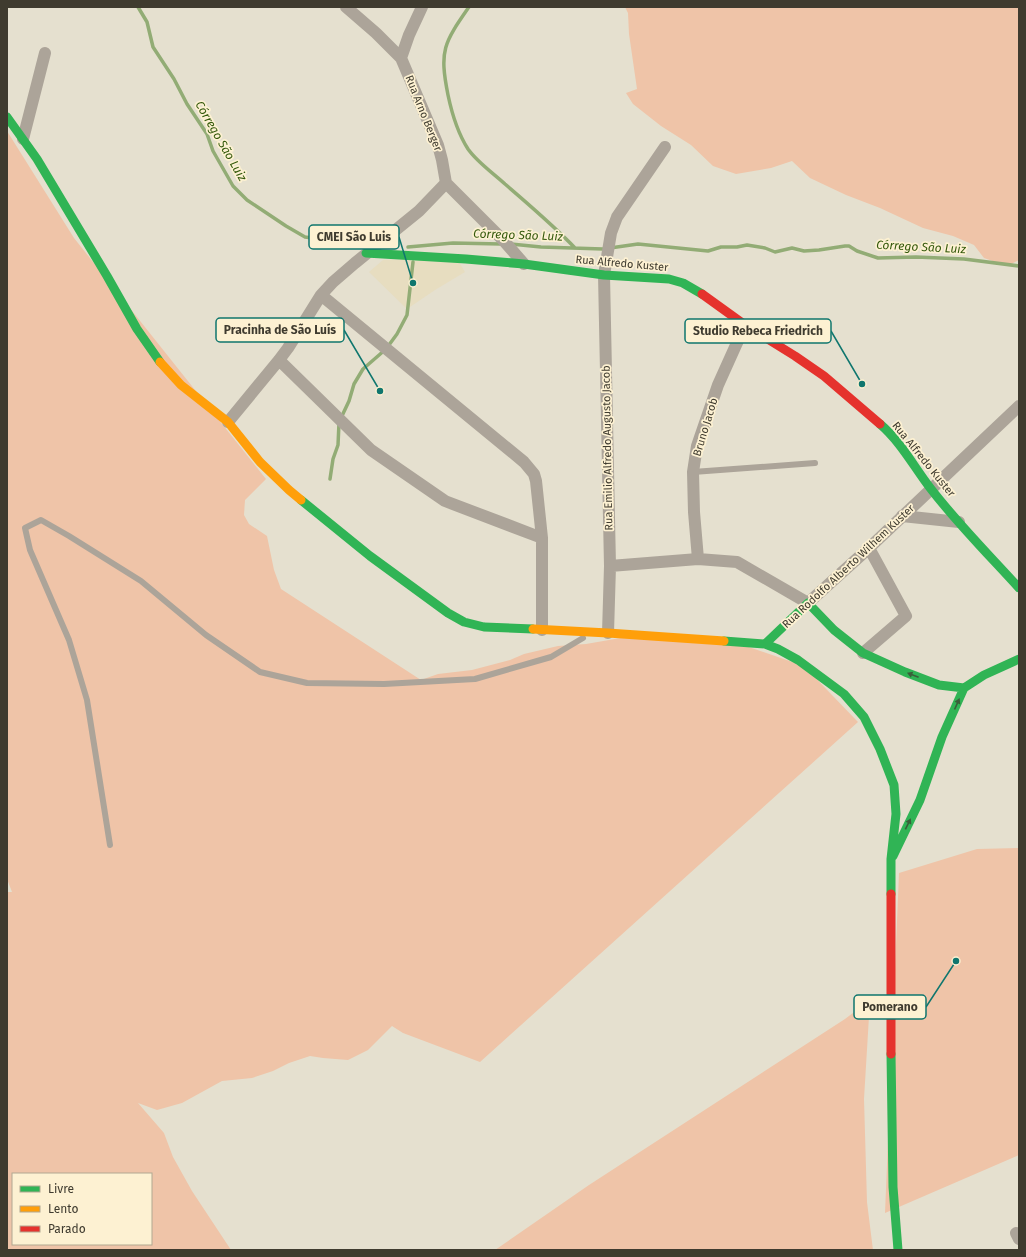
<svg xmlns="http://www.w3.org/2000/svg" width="1026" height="1257" font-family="'Fira Sans',sans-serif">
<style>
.built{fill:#e7ddc0}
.green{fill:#efc4a8;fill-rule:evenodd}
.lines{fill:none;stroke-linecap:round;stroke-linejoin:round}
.stream{stroke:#92ac75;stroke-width:3.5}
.lane{stroke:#aca499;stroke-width:6}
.street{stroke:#aca499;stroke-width:12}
.fast{stroke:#30b455;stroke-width:9}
.slow{stroke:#ff9f0a;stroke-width:9}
.jam{stroke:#e5322d;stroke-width:9}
.oneway{fill:#3a5f3a}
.labels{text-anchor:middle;stroke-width:3.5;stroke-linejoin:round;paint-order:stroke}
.street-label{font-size:11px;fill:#3f3b2f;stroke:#fdf1d2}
.water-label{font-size:12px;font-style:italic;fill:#34590b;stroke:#fdf1d2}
.leader{fill:none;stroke:#0f766e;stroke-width:1.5}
.callout-dot{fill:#0f766e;stroke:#fdf1d2;stroke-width:1.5}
.callout{fill:#fdf1d2;stroke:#0f766e;stroke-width:1.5}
.callout-label{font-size:12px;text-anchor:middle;font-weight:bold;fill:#3f3b2f}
</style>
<rect width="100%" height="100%" fill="#e5e0cf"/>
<!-- built -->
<path class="built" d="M456,257L465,272L435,290L407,309L369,272L383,260Z"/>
<!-- green -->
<path class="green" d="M625,7H1019V260L1007,266L984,258L974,245L953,236L923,228L880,208L846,195L810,178L792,161L771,168L736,174L713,166L691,145L661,126L633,104L626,93L637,89L629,34L628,13Z
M7,131L74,238L266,479L245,500L244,515L249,524L267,536L274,570L281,589L421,680L438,674L472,670L510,660L524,654L558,646L586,644L632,636L731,641L804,666L858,722L480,1062L403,1033L392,1026L368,1050L348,1060L323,1058L310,1056L289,1063L273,1071L252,1078L222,1081L182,1103L157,1110L138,1103L164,1133L173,1157L192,1191L231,1250H7V892H12L7,879ZM13,1174H151V1244H13Z
M1019,848V1155L885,1213L899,873L977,849Z
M870,1000L864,1099L867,1202L873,1250H495L589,1185L845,1019Z"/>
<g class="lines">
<!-- stream -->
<path class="stream" d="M138,7L147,22L153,47L174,79L187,104L207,134L213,151L233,186L247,200L286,226L305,237L326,240H370L376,241
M469,7C444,43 439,50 448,95C452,114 457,132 468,149C477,162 493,173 505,184C529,205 553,225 575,248
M511,244L541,247L603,249L638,244L708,251L721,247H737L747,245L765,248L775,252L792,248L804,251L819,250L845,246H849L857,251L878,258L916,257L964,259L1019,266
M408,247L453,243L501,244
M341,418L349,401L354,384L363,369L386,349L397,334L407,315L413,262
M330,479L333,459L338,445L339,423"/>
<!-- lane -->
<path class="lane" d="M693,472L815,463
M110,845L87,700L69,640L30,550L25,528L41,520L69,536L141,581L206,635L260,672L307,683L384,684L475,679L551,657L583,638"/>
<!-- street -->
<path class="street" d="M401,58L409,35L422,7
M23,139L45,53
M446,183L504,241L524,264
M321,295L524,462L534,474L536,481L542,538V630
M279,360L371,450L445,501L542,538
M228,422L279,360L288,348L321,295L333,282L355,263L419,211L446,183L442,160L438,145L401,58L376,33L346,7
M902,516L959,522
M698,559L694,512L693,472L697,446L718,385L745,325
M610,566L698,559L737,562L808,603L869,548L1019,406
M608,633L610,566L604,275L611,233L617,217L665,147
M863,653L906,616L869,548
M1016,1233L1019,1239"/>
<!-- fast -->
<path class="fast" d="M7,117L37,159L107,276L137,329L160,362
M366,253L466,259L524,264L604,275L669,279L683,283L702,294
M880,424C901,442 914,467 931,489C958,524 989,555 1019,588
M301,500L370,556L448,613L464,622L484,627L533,629
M724,641L765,644L778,649L798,660L844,694L864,717L880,749L894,785L896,814L891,859V894
M765,644L808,603L834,630L863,653L905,672L939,685L964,688
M893,856L920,800L942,737L964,688L984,675L1019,659
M891,1054L893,1187L898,1250"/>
<!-- slow -->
<path class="slow" d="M160,362L181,385L228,422L260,462L289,490L301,500
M533,629L608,633L724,641"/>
<!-- jam -->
<path class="jam" d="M702,294L745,325L795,356L824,376L880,424
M891,894V1054"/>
</g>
<!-- one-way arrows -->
<defs><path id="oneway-solid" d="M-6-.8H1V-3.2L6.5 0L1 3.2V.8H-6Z"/></defs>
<g class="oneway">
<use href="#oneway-solid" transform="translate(913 675) rotate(-159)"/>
<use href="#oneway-solid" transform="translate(957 704) rotate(-66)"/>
<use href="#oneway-solid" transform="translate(908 824) rotate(-64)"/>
</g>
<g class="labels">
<!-- street labels -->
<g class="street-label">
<text transform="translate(424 113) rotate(68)" y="4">Rua Arno Berger</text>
<text transform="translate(622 263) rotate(5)" y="4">Rua Alfredo Kuster</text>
<text transform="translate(705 427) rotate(-73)" y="4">Bruno Jacob</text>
<text transform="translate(607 448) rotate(-91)" y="4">Rua Emilio Alfredo Augusto Jacob</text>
<text transform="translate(924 459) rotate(51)" y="4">Rua Alfredo Kuster</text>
<text transform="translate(848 566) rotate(-43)" y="4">Rua Rodolfo Alberto Wilhem Kuster</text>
</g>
<!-- water labels -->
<g class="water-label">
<text transform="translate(221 141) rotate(60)" y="4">Córrego São Luiz</text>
<text transform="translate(518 235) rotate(2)" y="4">Córrego São Luiz</text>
<text transform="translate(921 247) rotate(3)" y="4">Córrego São Luiz</text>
</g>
</g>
<!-- callouts -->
<path class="leader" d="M413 283L399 237M380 391L344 330M862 384L831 331M956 961L926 1007"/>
<g class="callout-dot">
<circle cx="413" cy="283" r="4"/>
<circle cx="380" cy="391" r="4"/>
<circle cx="862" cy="384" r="4"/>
<circle cx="956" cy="961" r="4"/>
</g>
<g class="callout">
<rect x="309" y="225" width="90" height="24" rx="4"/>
<rect x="216" y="318" width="128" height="24" rx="4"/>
<rect x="685" y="319" width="146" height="24" rx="4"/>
<rect x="854" y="995" width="72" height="24" rx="4"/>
</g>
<g class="callout-label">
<text x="354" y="241">CMEI São Luis</text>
<text x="280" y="334">Pracinha de São Luís</text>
<text x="758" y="335">Studio Rebeca Friedrich</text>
<text x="890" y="1011">Pomerano</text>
</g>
<!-- border -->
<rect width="1026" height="1257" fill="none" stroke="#3f3b2f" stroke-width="16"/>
<!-- legend -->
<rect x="12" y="1173" width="140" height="72" fill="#fdf1d2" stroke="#b1a891"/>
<rect x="20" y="1186" width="20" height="6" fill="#30b455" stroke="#b1a891"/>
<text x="48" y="1193" font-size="12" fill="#3f3b2f">Livre</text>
<rect x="20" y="1206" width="20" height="6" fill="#ff9f0a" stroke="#b1a891"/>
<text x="48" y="1213" font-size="12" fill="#3f3b2f">Lento</text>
<rect x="20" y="1226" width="20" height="6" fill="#e5322d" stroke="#b1a891"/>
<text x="48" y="1233" font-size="12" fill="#3f3b2f">Parado</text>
</svg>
